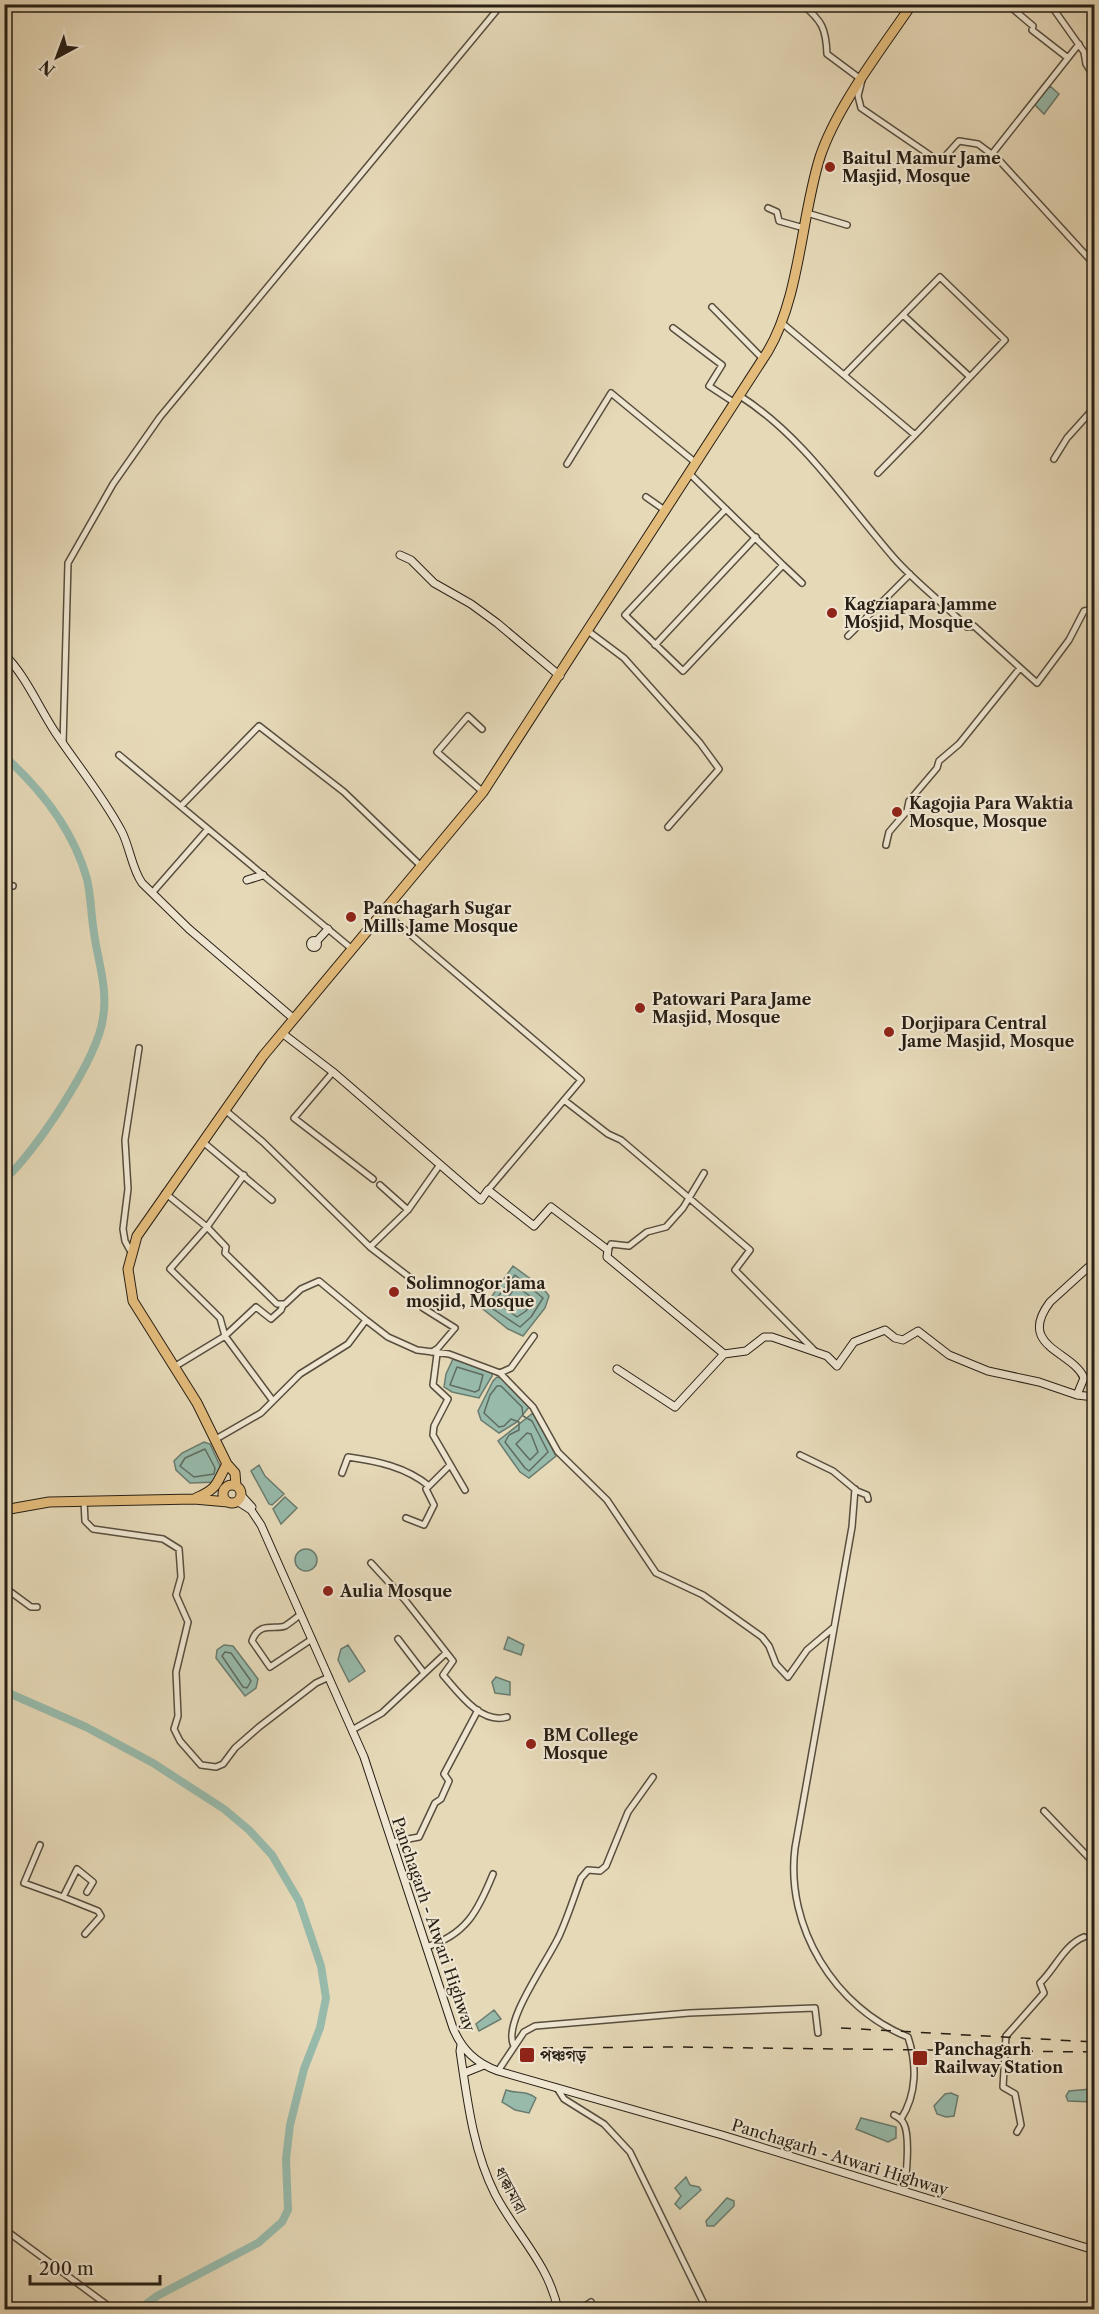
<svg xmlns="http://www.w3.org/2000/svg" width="1099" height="2314" font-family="'Libre Caslon Text','Noto Serif Bengali',serif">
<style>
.water{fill:#97baab;stroke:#6a7c6f;stroke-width:1.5}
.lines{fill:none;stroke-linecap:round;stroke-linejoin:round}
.shore{stroke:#5f6c60;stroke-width:1.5}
.river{stroke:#97baab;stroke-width:8}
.street-casing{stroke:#574e3e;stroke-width:8}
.secondary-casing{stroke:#271f15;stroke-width:9}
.highway-casing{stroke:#271f15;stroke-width:11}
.street{stroke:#efe6d1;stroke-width:5}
.secondary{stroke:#efe6d1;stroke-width:7}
.highway{stroke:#e3bc7c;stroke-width:9}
.rail{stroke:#271f15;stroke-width:1.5;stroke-dasharray:10 10;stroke-linecap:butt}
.poi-dot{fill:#8f2418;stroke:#efe6d1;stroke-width:2}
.labels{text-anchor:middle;stroke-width:4.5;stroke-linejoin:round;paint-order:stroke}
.poi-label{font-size:16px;font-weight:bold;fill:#271f15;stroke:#efe6d1;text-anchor:start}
.street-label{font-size:16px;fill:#271f15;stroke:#efe6d1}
</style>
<rect width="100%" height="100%" fill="#e6d9b8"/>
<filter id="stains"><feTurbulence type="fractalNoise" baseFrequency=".00333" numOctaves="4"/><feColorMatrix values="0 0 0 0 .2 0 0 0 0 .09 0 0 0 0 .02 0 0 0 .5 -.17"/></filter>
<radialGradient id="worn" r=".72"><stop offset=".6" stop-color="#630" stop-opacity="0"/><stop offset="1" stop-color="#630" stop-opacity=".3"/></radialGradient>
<!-- water -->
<path class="water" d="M1050,86L1059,94L1044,114L1034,104Z
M513,1266L543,1288L549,1296L545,1308L523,1336L508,1329L483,1309Z
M453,1359L492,1372V1376L479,1398L452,1392L444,1387L446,1374Z
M497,1377L501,1378L529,1407L517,1422L499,1433L481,1420L478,1411L493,1381Z
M533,1413L556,1456L529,1478L520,1472L498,1441Z
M204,1442L210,1444L222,1470L218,1482L190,1483L176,1470L174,1461L182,1453Z
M259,1465L265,1476L284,1494L272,1505L269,1504L251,1471Z
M285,1497L297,1508L281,1524L273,1509Z
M295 1560a11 11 0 1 1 22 0a11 11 0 1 1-22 0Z
M508,1637L524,1645L521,1655L504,1649Z
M224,1645L233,1646L258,1679L256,1688L245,1696L216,1658L217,1650Z
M348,1645L365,1671L349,1682L338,1660L341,1649Z
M496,1677L510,1682V1695L495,1693L492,1682Z
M494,2010L501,2019L479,2031L476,2024Z
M1091,2089L1094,2092L1093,2102L1068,2101L1066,2096L1069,2091Z
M506,2090C517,2094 526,2090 536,2098L529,2113L515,2110L502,2102Z
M951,2093L958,2096L954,2116L946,2117L937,2114L934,2106L945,2094Z
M861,2118L896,2127V2138L888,2142L856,2129Z
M686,2177L690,2185L699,2187L701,2190L680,2209L675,2204L681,2196L675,2188Z
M727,2198L734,2201V2206L714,2226H707L706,2221Z"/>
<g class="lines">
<!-- shore -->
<path class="shore" d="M515,1275L543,1298L531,1317L520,1327L490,1307Z
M516,1286L534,1299L526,1311L517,1317L502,1306Z
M457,1367L483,1375L479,1390L475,1392L450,1385Z
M497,1386H501L522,1407L523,1416L532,1421L548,1452L529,1471L525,1468L505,1442L509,1435L519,1430V1422L511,1419L504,1426L499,1427L484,1413L490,1395Z
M527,1433L531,1434L538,1452L530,1460L516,1444Z
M205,1449L215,1468L214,1474L194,1477L180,1466L185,1458Z
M225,1652L231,1653L251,1681L247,1688L243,1687L222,1656Z"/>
<!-- river -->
<path class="river" d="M4,756C42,790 73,829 87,879C91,896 91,915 94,933C98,962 108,988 103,1018C98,1058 35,1153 4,1180
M4,1691L86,1727L153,1763L224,1809L249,1830L272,1855L299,1901L321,1966L326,1998L320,2028L304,2069L290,2125L286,2159L288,2210L282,2222L258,2243L157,2296L138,2310"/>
<defs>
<path id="street" d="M802,4C822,21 826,28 827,54L862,80L858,96L861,108L940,162L959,141L978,144L998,159L1094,264
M1007,4L1033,26L1032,30L1068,58
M1050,4L1084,52L1086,64L1094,77
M992,154L1079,44
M768,208L777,212L779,221L804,228
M807,213L847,225
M712,307L763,359
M903,315L970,377
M782,323L915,435L1005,340L940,277L845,374
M673,328L722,365L709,386L735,403
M740,396C803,436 846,503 894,558C916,583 943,603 967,627L974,626L1037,683L1069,640L1084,611L1094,609
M1054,459L1067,438L1094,408
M567,464L611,393L696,463
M878,473L915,435
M646,497L666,511
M783,565L802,583
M671,566L625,615L683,671L783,565L689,473
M670,567L726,509
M588,631L624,658L700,743L719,769L668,827
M848,636L910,574
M655,645L756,537
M482,729L468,716L437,752L483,792
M63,744L68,563L113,484L160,417L502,4
M119,755L352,949
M181,806L259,726L344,792L422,867
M886,845L889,832L907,811L909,801L937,768L939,761L959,744L1020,668
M4,884L13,886
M152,893L208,829
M384,912L581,1080L488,1190
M333,1072L294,1118L373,1179
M564,1100L608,1134L621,1140L750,1250L735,1270L814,1350
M225,1110L263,1142L370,1247L408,1210L439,1166
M203,1142L272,1200
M244,1175L207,1227L226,1247L225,1253L277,1304H285L301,1289L319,1281L366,1320
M380,1185L408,1210
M165,1193L207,1227L170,1269L220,1318L225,1336L174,1367
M370,1247L413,1280
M608,1250L611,1244L629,1246L647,1232L666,1227L683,1208L704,1173
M131,1252L125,1241L123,1229L128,1189L125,1140L139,1048
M423,1308L455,1328L438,1348L432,1352
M437,1354L433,1385L448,1399L434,1426L433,1435L465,1490
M500,1373L511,1368L534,1336
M273,1401L225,1336L256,1307L271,1319L281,1310L283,1305
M216,1439L261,1413L300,1374L348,1344L366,1320L388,1337L417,1350L449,1354L500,1373L533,1407L558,1452L607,1500L656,1573L703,1595L762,1637L769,1646L776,1664L788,1677L807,1650L833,1628
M800,1455L833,1471L857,1491L867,1495L868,1499
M342,1473L348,1457C377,1461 406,1467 429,1486
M855,1489L852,1527L795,1848C785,1927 835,2008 908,2037C917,2064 917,2094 901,2119
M84,1501L85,1521L93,1529L163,1539L179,1549L181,1577L176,1595L188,1622L176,1672L178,1716L174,1729L180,1741L201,1765L216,1767L223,1764L235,1748L259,1727L316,1683L329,1677
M406,1518L424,1525L434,1505L426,1489L450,1465
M371,1563L405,1600L453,1661L443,1675C458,1692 481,1725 507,1717
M4,1587L31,1607H37
M301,1614C296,1618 290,1623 285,1626C275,1630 259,1621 252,1641L270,1667L312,1639
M398,1639L424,1673
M352,1730L382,1713L446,1653
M1044,1811L1094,1863
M392,1842L419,1837L435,1803L441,1799L449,1781L444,1774L478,1710
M40,1845L24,1883L63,1897
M85,1934L101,1916L98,1911L63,1897L77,1869L93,1882L87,1892
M426,1947C466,1935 478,1911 493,1874
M514,2046C501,2023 550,1958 560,1934C568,1916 574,1897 581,1878L588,1870L600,1871L606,1866L628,1812L653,1777
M498,2071L524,2032L535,2026L689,2013L815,2008L818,2033
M557,2088L564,2099L604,2124L630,2152L707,2310
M894,2115C898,2117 902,2119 904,2124C910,2136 907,2178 903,2191
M1017,2132L1021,2125L1015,2094L1003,2087L1006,2036L1044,1993L1040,1983C1055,1969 1064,1945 1084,1937
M4,2229L107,2305L103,2310
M579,2310L591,2302"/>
<path id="secondary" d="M400,555L411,560L434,583L471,604L497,623L560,676
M4,654C26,676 38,706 55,732C77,765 103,796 122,832C130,848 132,869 142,883L189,929L294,1019
M247,880L263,875
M310.5 944a3.5 3.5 0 1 1 7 0a3.5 3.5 0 1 1-7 0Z
M316,942L328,929
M282,1033L333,1072L481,1200L488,1190L534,1226L551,1207L608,1250L607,1257L724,1354L675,1407L617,1369
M724,1354L746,1351L764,1337H772L827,1356L837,1366L854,1342L885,1330L895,1338L903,1340L918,1331L949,1355L988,1371L1039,1382L1077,1395L1094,1397
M1077,1395L1084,1378C1073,1351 1016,1347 1050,1302L1094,1262
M241,1495L252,1507
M237,1501L251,1510L261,1525L364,1757L453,2028C462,2050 476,2063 498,2071L722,2135L1094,2250
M461,2045L460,2051C467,2098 473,2151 495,2194C515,2233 549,2264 558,2310
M464,2073L484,2065"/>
<path id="highway" d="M223 1494a9 9 0 1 1 18 0a9 9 0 1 1-18 0Z
M236,1486L235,1473L227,1464L197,1403L133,1301L128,1269L137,1236L263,1056L483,792L768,351C800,297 801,217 820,157C837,106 881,50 912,4
M196,1498C219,1488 216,1483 227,1464
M4,1510L49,1502L194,1499L228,1502"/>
</defs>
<!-- street casing -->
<use href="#street" class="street-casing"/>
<!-- secondary casing -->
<use href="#secondary" class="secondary-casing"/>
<!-- highway casing -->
<use href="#highway" class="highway-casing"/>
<!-- street -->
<use href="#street" class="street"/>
<!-- secondary -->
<use href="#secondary" class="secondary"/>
<!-- highway -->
<use href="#highway" class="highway"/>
<!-- rail -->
<path class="rail" d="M841,2028L1094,2042
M523,2048L675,2047L1094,2052"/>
</g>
<!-- markers -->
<g class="poi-dot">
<circle cx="830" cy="167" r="6"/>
<circle cx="832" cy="613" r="6"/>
<circle cx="897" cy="812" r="6"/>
<circle cx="351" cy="917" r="6"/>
<circle cx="640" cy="1008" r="6"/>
<circle cx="889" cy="1032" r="6"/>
<circle cx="394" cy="1292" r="6"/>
<circle cx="328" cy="1591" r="6"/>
<circle cx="531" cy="1744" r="6"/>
<rect x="519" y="2047" width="16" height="16" rx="3"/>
<rect x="912" y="2050" width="16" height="16" rx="3"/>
</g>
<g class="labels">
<!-- poi labels -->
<g class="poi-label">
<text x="842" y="164">Baitul Mamur Jame<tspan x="842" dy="18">Masjid, Mosque</tspan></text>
<text x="844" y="610">Kagziapara Jamme<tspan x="844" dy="18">Mosjid, Mosque</tspan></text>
<text x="909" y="809">Kagojia Para Waktia<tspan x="909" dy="18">Mosque, Mosque</tspan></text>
<text x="363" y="914">Panchagarh Sugar<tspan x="363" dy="18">Mills Jame Mosque</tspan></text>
<text x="652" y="1005">Patowari Para Jame<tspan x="652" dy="18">Masjid, Mosque</tspan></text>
<text x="901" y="1029">Dorjipara Central<tspan x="901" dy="18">Jame Masjid, Mosque</tspan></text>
<text x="406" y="1289">Solimnogor jama<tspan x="406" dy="18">mosjid, Mosque</tspan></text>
<text x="340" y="1597">Aulia Mosque</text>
<text x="543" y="1741">BM College<tspan x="543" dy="18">Mosque</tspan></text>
<text x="934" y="2055">Panchagarh<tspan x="934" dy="18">Railway Station</tspan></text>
<text x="540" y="2061">পঞ্চগড়</text>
</g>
<!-- street labels -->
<g class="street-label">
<text transform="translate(434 1924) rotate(71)" y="6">Panchagarh - Atwari Highway</text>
<text transform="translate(840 2157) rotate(17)" y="6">Panchagarh - Atwari Highway</text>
<text transform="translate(511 2190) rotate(62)" y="6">ধাক্কামারা</text>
</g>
</g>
<!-- margin -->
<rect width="1099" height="2314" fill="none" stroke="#e6d9b8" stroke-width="24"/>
<rect x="6" y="6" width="1087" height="2302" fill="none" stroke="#271f15" stroke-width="3"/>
<rect x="12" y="12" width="1075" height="2290" fill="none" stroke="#271f15" stroke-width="1.5"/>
<!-- north arrow -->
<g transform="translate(57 57) rotate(221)" stroke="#efe6d1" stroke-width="4.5" paint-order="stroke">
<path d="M0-4.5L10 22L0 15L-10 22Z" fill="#271f15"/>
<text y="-9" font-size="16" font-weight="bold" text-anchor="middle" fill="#271f15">N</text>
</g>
<!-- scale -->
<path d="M30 2275v9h130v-9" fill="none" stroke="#271f15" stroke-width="3"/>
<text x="39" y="2275" font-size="18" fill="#271f15" stroke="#efe6d1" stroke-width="4.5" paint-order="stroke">200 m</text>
<rect width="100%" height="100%" filter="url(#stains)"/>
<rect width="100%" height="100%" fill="url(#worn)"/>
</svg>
